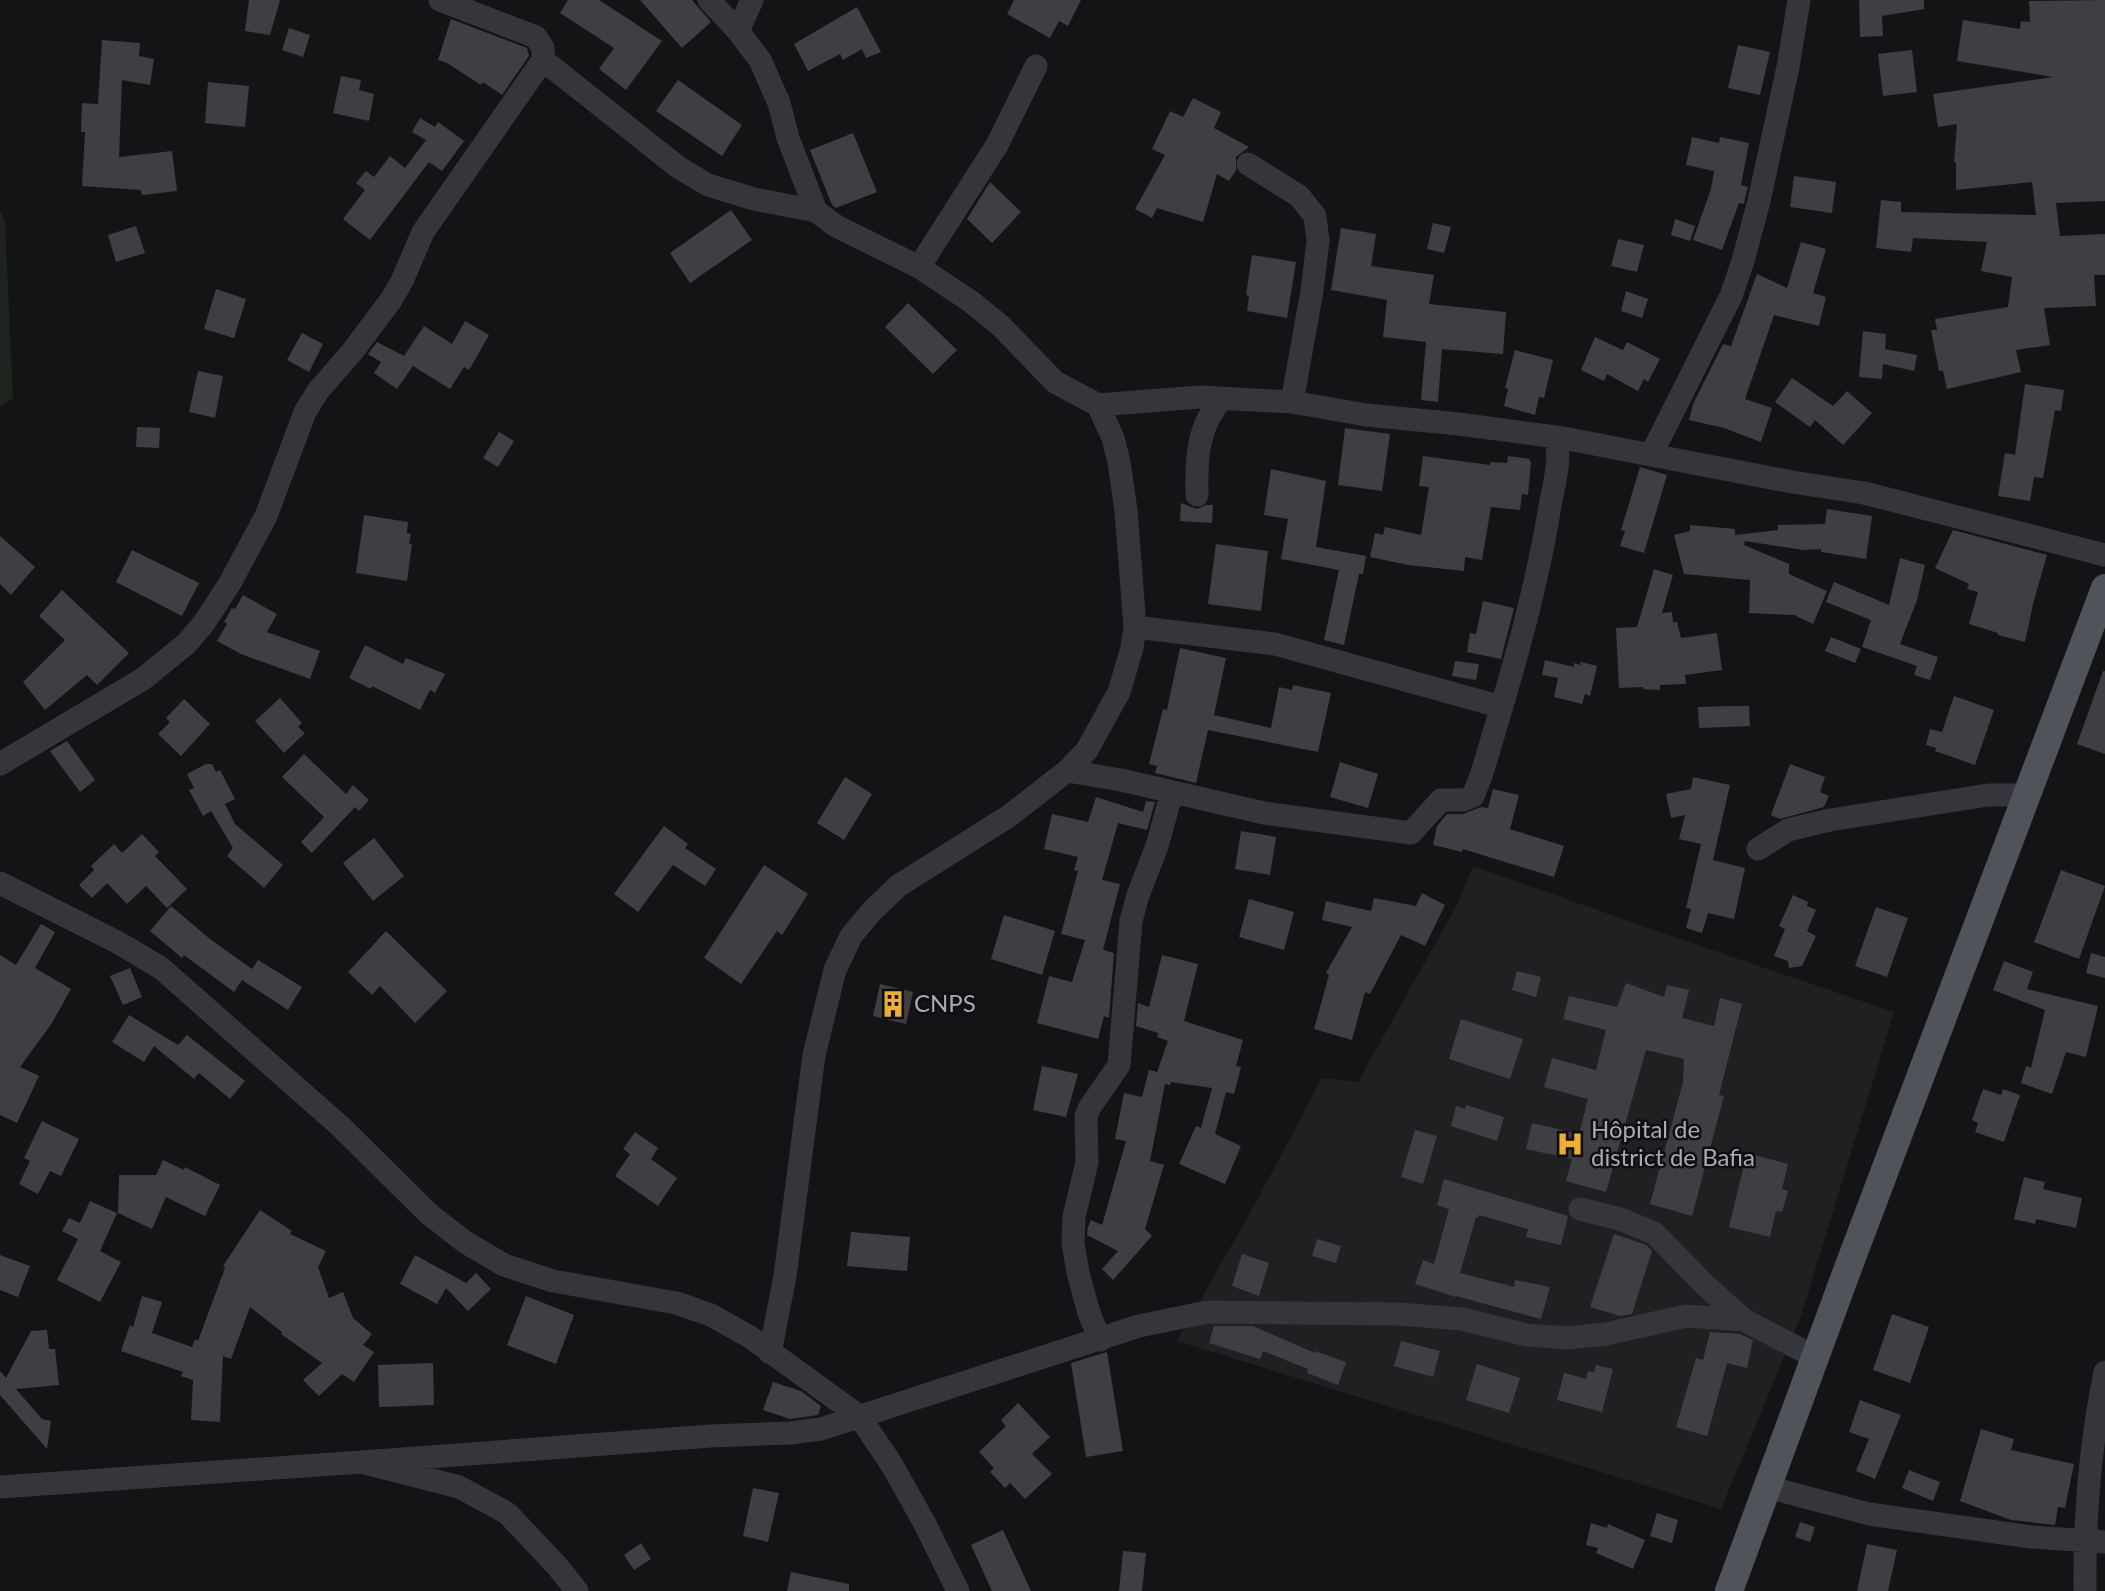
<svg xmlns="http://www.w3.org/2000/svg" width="2105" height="1591" font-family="Lato,sans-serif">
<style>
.built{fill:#202023}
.green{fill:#1c241d}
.building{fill:#3e3f43}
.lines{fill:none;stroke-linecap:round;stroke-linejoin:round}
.minor{stroke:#35363b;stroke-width:23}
.major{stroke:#51535a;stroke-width:28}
.labels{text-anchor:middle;stroke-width:5;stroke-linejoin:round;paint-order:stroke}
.poi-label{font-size:24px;fill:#a6abb6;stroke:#0f0f11;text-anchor:start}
</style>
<rect width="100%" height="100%" fill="#141416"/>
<!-- built -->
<path class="built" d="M1473,866L1668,935L1894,1012L1801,1316L1721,1509L1177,1341L1254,1206L1322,1078L1358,1082L1458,903Z"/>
<!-- green -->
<path class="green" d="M0,211L5,221L13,398L0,407Z"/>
<!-- building -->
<path class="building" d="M249,0H280L270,35L245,31Z
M568,0H599L662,41L626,90L599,69L614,48L560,13Z
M640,0H692L711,22L682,48Z
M1014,0H1081L1068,26L1059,21L1050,38L1007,14Z
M1859,0H1924V9L1882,16L1883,36L1860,37Z
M2105,0V201L2056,203L2060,236L2105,234V275H2094L2096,306L2044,308L2050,345L2016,350L2021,372L1947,389L1943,371H1939L1931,330H1937L1935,319L2008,307L2012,277L1981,271L1987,242L1913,238L1911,252L1876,248L1881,200L1901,202V212L2036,215L2032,182L1956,190V162H1954L1957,124L1938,127L1933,94L2053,77L1957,61L1963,20L2020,29L2021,21L2030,22L2029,1Z
M857,7L881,52L866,58L862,49L843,60L840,54L808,71L794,44Z
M451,19L527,48L529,56L502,95L483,82L481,85L447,63L438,60Z
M289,28L310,35L303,57L282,50Z
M102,40L140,43L139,56L154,59L150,85L122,80L119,157L172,151L177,191L142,195L141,190L82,186L85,132H81L82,103L98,104Z
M1738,45L1770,52L1760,95L1728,88Z
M1912,50L1917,92L1883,96L1878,54Z
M341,76L361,80L359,90L374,94L369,121L333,113Z
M678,80L742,125L722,156L656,111Z
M208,82L249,86L245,127L205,123Z
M1193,98L1221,112L1214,128L1249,147L1236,157V170L1229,181L1217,174L1203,222L1157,208L1152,218L1135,209L1165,155L1152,149L1170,111L1183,117Z
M420,118L435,127L438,122L464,141L442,171L429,162L370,240L343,219L365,190L356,183L366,171L374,177L390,156L405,168L426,140L412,132Z
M853,133L877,192L836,208L832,205L810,150Z
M1692,137L1719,143L1720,137L1749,143L1741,185L1748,187L1745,198L1744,204L1739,203L1722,250L1693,240L1711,189L1714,171L1686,165Z
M1794,176L1836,182L1832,213L1790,207Z
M990,182L1021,212L992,243L967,219Z
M731,210L752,240L690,283L670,253Z
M1675,219L1695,226L1690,241L1671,235Z
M1433,223L1451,227L1444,253L1427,249Z
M136,226L145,253L116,262L108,235Z
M1341,228L1376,234L1371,266L1434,275L1429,304L1506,312L1503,354L1442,349L1438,402L1421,400L1426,342L1383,337L1387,300L1331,290Z
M1618,239L1644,245L1637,272L1611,266Z
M1801,242L1826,249L1813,293L1826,297L1819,326L1774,315L1745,399L1772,408L1761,442L1724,428L1689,420L1693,404L1723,344L1731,346L1757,274L1787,288Z
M1252,255L1296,262L1287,318L1247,311L1249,296L1246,295Z
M216,289L246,299L234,338L204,329Z
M1626,291L1648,299L1642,318L1621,311Z
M908,303L957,350L933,374L885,327Z
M465,321L489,335L469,370L464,367L450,389L413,366L397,389L374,373L381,362L368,354L377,342L404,356L424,326L452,344Z
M1863,331L1886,334L1885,349L1917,355L1914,371L1883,364L1882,379L1859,377Z
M302,333L323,344L309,372L287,360Z
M1595,337L1623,350L1627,342L1660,359L1648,382L1644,379L1638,391L1607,374L1604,381L1581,370Z
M1515,350L1553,360L1544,398L1539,397L1535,415L1504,406L1508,389L1505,388Z
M198,371L223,376L215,418L189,412Z
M1792,378L1833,406L1847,391L1872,413L1843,445L1815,420L1810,427L1775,402Z
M2025,384L2064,390L2061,411L2055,410L2043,478L2034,477L2030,501L1998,496L2005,453L2015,455Z
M137,427L160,428L159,448L136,447Z
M1345,428L1390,434L1382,491L1338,485Z
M499,432L514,441L498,467L483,458Z
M1423,456L1490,465L1491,462L1507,463L1508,456L1529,459L1531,462L1528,495L1522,494L1520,510L1491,507L1482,560L1465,557L1464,571L1408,565L1370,557L1375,533L1383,535L1385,527L1421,535L1429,487L1419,486Z
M1640,467L1667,475L1644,553L1620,546L1625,531L1621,530Z
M1271,469L1326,481L1316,547L1366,556L1363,574H1359L1344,645L1324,640L1339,570L1281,559L1288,519L1264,515Z
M1181,503L1197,509L1206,505H1213L1212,523L1180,521Z
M1827,509L1872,516L1866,559L1821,552V549L1803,550L1745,541L1744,545L1789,564V574L1827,591L1813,624L1794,615L1749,613L1750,580L1684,574L1674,535L1690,531V525L1735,529V535L1778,530V525L1825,524Z
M364,515L408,522L407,533L411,534L409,544H412L407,581L356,573Z
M1953,530L2047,555L2033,604L2025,642L1998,635V633L1969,624L1978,592L1967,589L1969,584L1935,568Z
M0,536L35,567L11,595L0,584Z
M1216,544L1268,551L1261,611L1208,604Z
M132,550L199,583L182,616L116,582Z
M1900,558L1925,565L1917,600L1900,644L1938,657L1930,680L1914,675L1917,666L1862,647L1871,620L1826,602L1834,582L1889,605Z
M1654,569L1673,575L1662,613L1672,612L1673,622H1677L1681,638L1717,633L1722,670L1685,675L1686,684L1660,685V690L1643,689V687L1619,688L1616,628L1637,627Z
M62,590L129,653L97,685L87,675L45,710L23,682L65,640L39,616Z
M243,595L277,614L267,632L320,651L310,679L241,654L217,641L227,624L224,622L232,608L235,609Z
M1483,601L1514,608L1501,659L1467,652L1470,633L1476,634Z
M1831,637L1861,649L1855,663L1825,651Z
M365,645L403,664L406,658L445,674L435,693L430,690L420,710L372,686L371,689L349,678Z
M1180,648L1226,658L1214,715L1271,728L1279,687L1292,690L1293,685L1331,693L1318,752L1208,730L1196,783L1155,773L1157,766L1149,764L1163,709L1167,710Z
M1545,660L1574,667V663L1580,665L1581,662L1597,666L1590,696L1585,694L1582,704L1554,697L1558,678L1542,675Z
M1455,661L1479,664L1476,680L1452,676Z
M2103,671H2105V754L2077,744Z
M1954,696L1994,710L1975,765L1935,751L1936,748L1926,745L1930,729L1942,732Z
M280,698L302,723L298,727L305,733L284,753L255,721Z
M184,699L210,724L181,756L158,734L170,722L166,718Z
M1731,706H1749L1750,726L1699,728L1698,707Z
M67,741L95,780L80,792L50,751Z
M304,754L346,794L353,785L369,800L359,811L355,807L312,853L301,842L324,817L282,777Z
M1340,762L1378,774L1368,808L1330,797Z
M206,764H212L216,772L220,770L235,799L225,804L235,824L283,865L264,888L227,856L233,848L211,811L203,816L189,790L194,788L187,774Z
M1790,764L1825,777L1820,792L1829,796L1824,807L1780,819L1771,815Z
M845,777L872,794L844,840L817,823Z
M1693,777L1730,785L1713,860L1745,868L1734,919L1708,913L1702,933L1686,928L1691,909L1686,908L1701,844L1679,839L1685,815L1671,818L1666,794L1691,789Z
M1493,789L1519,795L1510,829L1564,846L1554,877L1463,849L1462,852L1433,845L1437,826L1447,814H1463L1481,807L1488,808Z
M1096,797L1143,812L1146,801L1155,802L1147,830L1118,823L1102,880L1120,884L1103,950L1114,953L1109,1018L1104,1016L1098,1039L1037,1023L1049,976L1072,982L1085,940L1061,934L1078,871L1074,870L1078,857L1044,849L1052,814L1088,822Z
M664,826L688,844L685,848L716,869L705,886L673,865L638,912L614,894Z
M1241,831L1276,837L1270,875L1235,869Z
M142,834L159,852L155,856L187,889L167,908L146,886L127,904L107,883L92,898L79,885L94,870L91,866L114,844L122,853Z
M374,838L404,876L373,901L343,863Z
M764,865L808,894L782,935L777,931L741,984L704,958Z
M2061,870L2105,886L2079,959L2034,942Z
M1422,893L1445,905L1425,946L1401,935L1370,994L1365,992L1352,1040L1314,1029L1329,975L1326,973L1352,927L1322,920L1326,901L1371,911L1374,898L1416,906Z
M1793,895L1808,902L1807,906L1816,910L1807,931L1816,936L1802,966L1789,968L1788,961L1774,956L1785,929L1779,926Z
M1249,899L1294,912L1284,950L1239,937Z
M171,906L210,939L252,969L258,960L302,987L288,1010L242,980L234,992L184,955L182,958L150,931Z
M1876,907L1908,918L1887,977L1855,966Z
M1004,915L1055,931L1042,975L991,959Z
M41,924L55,932L35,968L71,989L52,1023L20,1067L39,1076L17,1123L0,1115V955L16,965Z
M386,931L447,991L415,1023L380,986L372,995L348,972Z
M2091,953L2105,957V978L2086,973Z
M1162,955L1198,964L1184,1021L1243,1040L1236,1066L1241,1067L1234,1094L1226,1092L1215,1134L1241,1146L1225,1184L1179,1164L1196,1126L1201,1128L1212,1088L1171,1082L1170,1085L1165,1084L1150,1161L1164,1165L1145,1229L1152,1236L1113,1280L1102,1269L1118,1251L1087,1235L1088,1227L1091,1220L1102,1225L1126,1141L1115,1139L1124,1093L1142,1097L1149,1070L1157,1072L1168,1041L1157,1037L1158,1033L1136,1026L1138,1003L1149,1007Z
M2004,961L2033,972L2027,989L2098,1006L2086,1057L2066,1052L2052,1094L2021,1083L2026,1066L2031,1068L2045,1010L1993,990Z
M130,968L142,997L123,1005L110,976Z
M1517,971L1541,977L1536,997L1512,990Z
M1626,983L1664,997L1667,985L1689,990L1682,1018L1714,1026L1720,998L1742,1004L1719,1095L1724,1096L1692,1216L1650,1204L1683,1082L1684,1059L1646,1050L1606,1192L1566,1181L1572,1159L1526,1149L1532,1123L1579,1134L1588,1099L1544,1087L1552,1058L1596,1070L1606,1030L1563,1019L1569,996L1617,1007Z
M880,984L913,992L906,1024L873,1016Z
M129,1015L178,1045L187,1035L245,1081L230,1099L199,1073L194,1079L154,1046L144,1062L112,1042Z
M1461,1019L1523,1039L1510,1079L1449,1059Z
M1042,1066L1078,1074L1066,1117L1033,1110Z
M1983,1089L2001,1095L2003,1089L2020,1095L2004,1142L1975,1132L1978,1123L1972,1120Z
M1466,1105L1504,1117L1497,1141L1451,1126L1456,1106L1465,1109Z
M42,1121L79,1139L61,1176L50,1171L38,1194L19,1184L30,1161L24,1158Z
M1415,1130L1437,1136L1423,1184L1401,1177Z
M635,1132L658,1148L651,1159L677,1178L658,1206L615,1176L630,1154L623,1149Z
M1747,1153L1788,1164L1782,1189L1788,1191L1782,1212L1776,1211L1770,1237L1729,1227Z
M163,1160L184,1170L185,1167L220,1185L205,1216L166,1197L152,1229L118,1213L119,1175H156Z
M2024,1177L2045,1182L2043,1189L2082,1198L2076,1228L2036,1219L2035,1224L2014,1219Z
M1444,1179L1568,1216L1561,1245L1526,1237L1528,1229L1479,1215L1478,1218L1476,1217L1460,1273L1514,1287L1515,1280L1550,1287L1541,1319L1456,1296V1297L1415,1284L1423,1260L1434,1264L1449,1209L1437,1205Z
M90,1201L117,1213L100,1251L121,1262L100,1302L57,1280L78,1239L62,1231L69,1218L80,1223Z
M260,1210L292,1231L290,1234L326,1251L318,1267L329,1298L343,1292L353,1318L372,1334L363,1345L374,1352L354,1382L342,1374L319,1396L303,1380L322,1363L281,1334L282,1332L250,1307L231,1359L223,1356L220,1422L191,1420L193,1380L181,1376L183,1372L121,1351L130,1325L133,1327L142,1296L162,1302L152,1333L192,1347L195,1339L198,1341L225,1268L223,1266Z
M851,1232L910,1237L907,1271L847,1266Z
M1614,1234L1646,1245L1652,1251L1632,1314L1620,1316L1590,1307Z
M1317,1239L1341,1246L1336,1263L1312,1256Z
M1242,1254L1269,1263L1259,1296L1232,1286Z
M0,1255L30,1266L18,1297L0,1290Z
M415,1255L466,1283L476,1273L491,1289L468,1311L446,1288L437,1304L400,1284Z
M526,1296L574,1315L556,1364L507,1345Z
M1892,1314L1929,1327L1910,1383L1873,1370Z
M1214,1326H1253L1315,1353V1351L1346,1362L1338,1385L1307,1373L1308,1369L1263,1351L1260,1359L1209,1343Z
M47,1330L49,1349H55L59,1385L16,1389L42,1419L51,1421L47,1449L0,1395V1371L6,1378L31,1331Z
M1710,1332L1740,1334L1753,1340L1747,1368L1727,1363L1707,1436L1676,1427L1696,1358L1703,1360Z
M1401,1341L1440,1351L1433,1377L1394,1366Z
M1107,1352L1123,1451L1086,1457L1071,1363Z
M433,1363L434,1405L379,1407L378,1365Z
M1477,1364L1520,1378L1509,1413L1466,1400Z
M1596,1365L1613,1369L1602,1412L1557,1400L1564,1373L1586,1379L1588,1371L1594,1372Z
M773,1382L801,1391L821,1406L818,1415L790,1419L763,1410Z
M1860,1400L1901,1415L1875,1479L1856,1471L1869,1439L1849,1432Z
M1018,1403L1050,1437L1032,1454L1052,1474L1025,1499L1010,1483L1005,1488L990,1472L994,1468L979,1452L1006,1426L1001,1420Z
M1981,1429L2014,1439L2011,1450L2074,1464L2065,1508L2058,1507L2055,1525L2011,1520L1960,1501Z
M1909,1470L1940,1482L1933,1501L1902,1488Z
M753,1488L779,1493L768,1542L743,1536Z
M1657,1513L1678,1520L1672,1543L1650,1536Z
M1800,1522L1815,1527L1810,1542L1795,1537Z
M1591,1523L1607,1528L1608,1524L1645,1540L1633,1569L1596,1553L1598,1548L1586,1545Z
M1003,1530L1031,1591H992L971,1545Z
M641,1543L651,1559L634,1570L624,1555Z
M1867,1544L1897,1550L1888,1591H1857Z
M1123,1551L1146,1553L1142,1591H1119Z
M791,1572L849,1584V1591H787Z"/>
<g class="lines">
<!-- minor -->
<path class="minor" d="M440,0L536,37L543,48V60
M709,0L738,31L760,60L779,103L788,138L816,211L836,226L919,267L970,301L1001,326L1055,382L1098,405
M738,31L752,0
M1248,164L1299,196L1315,216L1318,241L1312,291L1292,402
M919,267L997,145L1036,66
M1651,455L1731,296L1743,261L1759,201L1788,67L1799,0
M1197,495C1196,460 1197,425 1223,398
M1135,627L1275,644L1502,707
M0,764L143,679L186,644L204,623L230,583L266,516L305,412L318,391L352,352L391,300L402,281L423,232L543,60L678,167L708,185L754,199L816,211
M1067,771L1121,780L1264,813L1411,833L1441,800H1463L1473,796L1481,776C1508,687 1535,598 1550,506C1554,484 1562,458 1555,437
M1758,849L1788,830L1830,820L1988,795H2028
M0,883L117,942L161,968L340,1126L429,1214L465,1242L504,1265L553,1281L676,1303L711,1315L750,1337L859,1416L892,1465L925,1524L958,1591
M1580,1209L1620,1219L1654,1233L1705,1285L1744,1320
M1100,1340L1089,1313L1078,1273L1073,1243L1074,1217L1087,1162L1086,1116L1090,1107L1119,1065L1131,921L1138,895L1157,846L1172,792
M770,1353L785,1276L814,1055L835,970L851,936L871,912L898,886L1009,816L1067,771L1087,750L1119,692L1132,648L1135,627L1126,511L1119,462L1113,438L1098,405L1200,397L1292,402L1366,415L1459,424L1563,438L1792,482L1864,493L2105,555
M362,1462L711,1436L790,1433L821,1429L1139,1326L1207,1312L1398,1314L1462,1319L1527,1335L1567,1338L1606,1334L1686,1316L1744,1320L1815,1357
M0,1487L362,1462L459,1487L507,1513L558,1567L577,1591
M1767,1487L1869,1514L2031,1537L2105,1542
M2085,1591C2084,1517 2090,1445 2105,1372"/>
<!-- major -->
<path class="major" d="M1729,1591L1848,1268L2105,588"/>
</g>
<!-- icons -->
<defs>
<symbol id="building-bare" viewBox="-9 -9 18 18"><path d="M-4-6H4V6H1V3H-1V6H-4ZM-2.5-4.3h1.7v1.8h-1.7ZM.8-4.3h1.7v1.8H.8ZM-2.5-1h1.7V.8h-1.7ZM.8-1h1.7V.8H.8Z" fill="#eead33" stroke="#0f0f11" stroke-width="2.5" paint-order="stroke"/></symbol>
<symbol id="hospital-bare" viewBox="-9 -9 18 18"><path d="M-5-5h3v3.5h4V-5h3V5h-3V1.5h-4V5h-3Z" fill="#eead33" stroke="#0f0f11" stroke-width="2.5" paint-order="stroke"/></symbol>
</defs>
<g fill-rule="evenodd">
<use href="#building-bare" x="874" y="985" width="38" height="38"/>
<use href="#hospital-bare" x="1551" y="1125" width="38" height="38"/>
</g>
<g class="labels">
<!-- poi labels -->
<g class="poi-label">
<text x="914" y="1012">CNPS</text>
<text x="1591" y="1138">Hôpital de<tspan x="1591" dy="28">district de Bafia</tspan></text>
</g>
</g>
</svg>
